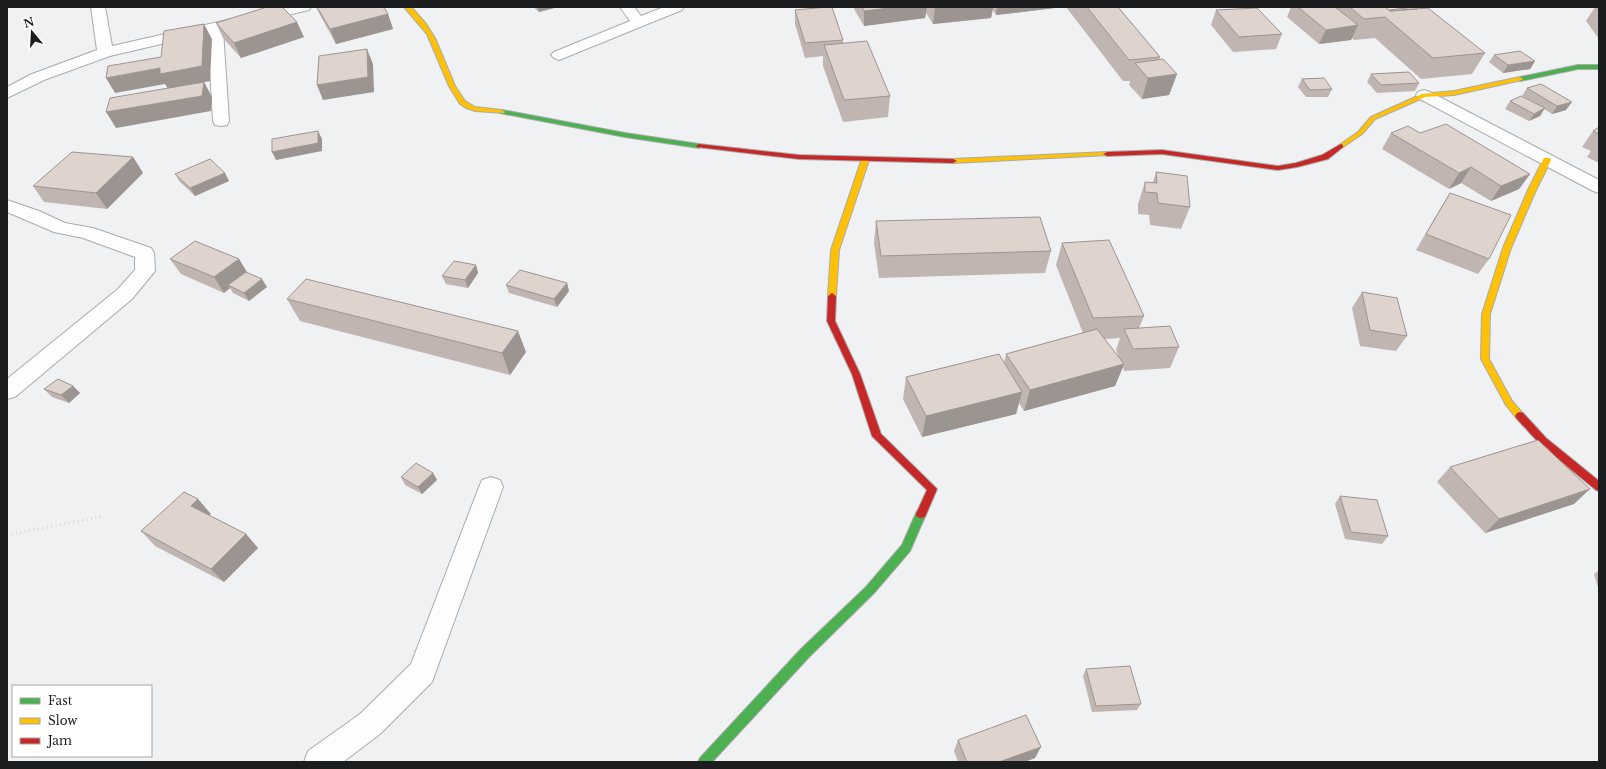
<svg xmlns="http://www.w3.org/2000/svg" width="1606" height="769" font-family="'Libre Baskerville',serif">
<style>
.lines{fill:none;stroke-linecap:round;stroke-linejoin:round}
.street-casing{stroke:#a9abac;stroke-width:2}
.fast-casing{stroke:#a9abac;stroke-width:2}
.slow-casing{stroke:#a9abac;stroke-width:2}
.jam-casing{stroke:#a9abac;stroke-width:2}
.path{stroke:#d8d8d9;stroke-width:3;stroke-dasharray:1 3.5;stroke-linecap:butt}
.street{fill:#fdfdfd;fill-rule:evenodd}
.fast{fill:#4caf50;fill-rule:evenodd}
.slow{fill:#ffc107;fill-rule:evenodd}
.jam{fill:#c62828;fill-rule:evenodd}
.wall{fill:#c0b5b1;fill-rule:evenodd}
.shaded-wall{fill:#9c9490}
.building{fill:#dfd3ce;stroke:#9c9490}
</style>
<rect width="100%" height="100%" fill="#eff1f3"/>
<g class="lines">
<defs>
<path id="street" d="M91,7H105L112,46L285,7H311L309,10L223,30L229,121L227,125L221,126L215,125L213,121L208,33L110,56L44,80L7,98V87L32,74L97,50Z
M620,7H634L641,16L664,7H684L682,10L564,58L559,60L554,58L551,55L554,52L630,21Z
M1424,90L1430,92L1599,180V193L1593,191L1418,98L1416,95L1418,92Z
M7,200L39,211L65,223L93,228L151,248L154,253L155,271L132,299L15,397L7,399V379L118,289L135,270V257L83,238L54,232L7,212Z
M491,477L500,480L503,487L432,682L380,734L343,762H304L308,751L360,714L411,664L479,487L482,480Z"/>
<path id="fast" d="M1578,65H1599V69H1578L1520,81L1517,79L1520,77Z
M502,110L625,133L699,144L702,146L699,148L625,137L500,113L499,112Z
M921,510L925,511L926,514L910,551L874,593L809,657L712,762H698L700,758L801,649L866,587L902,545L917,511Z"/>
<path id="slow" d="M404,7H410L413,9L426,24L435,38L455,86L465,101L475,107L502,110L505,112L504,113L475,111L466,108L460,104L449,86L427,34Z
M1520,77L1523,79L1522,80L1454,95L1425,97L1375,119L1362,134L1343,147H1339L1338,146L1358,132L1371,117L1422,94L1454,91Z
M1107,152L1109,153V155L953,163L949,161L953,159Z
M862,158H865L869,160L839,250L836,296L832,299L828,296L831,250Z
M1544,158H1550L1551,160L1536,190L1511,248L1490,314L1489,359L1512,401L1525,416L1523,419H1517L1506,405L1481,359L1482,314L1503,248L1528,190Z"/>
<path id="jam" d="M699,144L799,155L953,159L957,161L953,163L799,159L697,147L696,146Z
M1341,144L1343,145V147L1328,159L1297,167L1278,170L1162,154L1107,156L1103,154L1107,152L1162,150L1278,166L1296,163L1322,155Z
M832,293L836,296L835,321L860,374L881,434L937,489L925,517L921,518L917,517L916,514L927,490L872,436L852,374L827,321L828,296Z
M1520,412L1523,413L1546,438L1599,481V491L1596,490L1540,444L1517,419L1515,416L1517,413Z"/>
</defs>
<!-- street casing -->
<use href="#street" class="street-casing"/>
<!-- fast casing -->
<use href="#fast" class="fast-casing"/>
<!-- slow casing -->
<use href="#slow" class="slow-casing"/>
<!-- jam casing -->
<use href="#jam" class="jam-casing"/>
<!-- path -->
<path class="path" d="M7,535L104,516"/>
<!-- street -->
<use href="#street" class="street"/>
<!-- fast -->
<use href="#fast" class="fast"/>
<!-- slow -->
<use href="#slow" class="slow"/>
<!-- jam -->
<use href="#jam" class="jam"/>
</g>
<!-- wall -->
<path class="wall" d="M316,7H384L388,14L393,29L336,44L320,15Z
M533,7H558L539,12Z
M855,7H1056L1055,8L996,15L993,10L991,18L933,24L926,13L925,18L864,26L854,9Z
M1066,7H1118L1160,57L1159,60L1177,74L1169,95L1142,99L1129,85L1130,81H1123Z
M1291,7H1385L1389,10L1485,53L1472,74L1421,79L1375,38L1354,40L1352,38L1351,40L1319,44L1287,17Z
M1595,7H1599V39L1586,21Z
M795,10L843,40V44L890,96L888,117L843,122L823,66V56L805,58L795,24Z
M1216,10L1282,34L1276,49L1233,52L1211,25Z
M216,23L304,37L241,58L223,38Z
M1494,55L1535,61L1530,69L1503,73L1489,62Z
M1371,74L1419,83L1415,91L1377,93L1367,82Z
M1302,79L1332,89L1328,97H1306L1298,87Z
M1527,88L1566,110L1552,114L1544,109L1540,116L1529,121L1505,109L1510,101L1529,100L1522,96Z
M1599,127V163L1587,157L1591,151L1582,147L1593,131Z
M1391,133H1420L1530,174L1519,189L1491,201L1461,183L1449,189L1382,149Z
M133,157L143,173L107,209L44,202L33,186Z
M1156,172L1190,207L1181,229L1150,225L1149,215L1138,214V204L1145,182H1153Z
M175,174L229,181L195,196L180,182Z
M1450,193L1489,259L1478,274L1416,250L1440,209Z
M876,221L1051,251L1045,273L879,278L874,243Z
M1062,243L1144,316L1139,328L1179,347L1170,368L1124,371L1123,367L1115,386L1024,411L1019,403L1016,414L922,437L903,399L906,377L1004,363L1006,354L1083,333L1056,265ZM1120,338L1116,350L1119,358L1105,339Z
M170,259H239L247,272L267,287L249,301L233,293L230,288L224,293L181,274Z
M476,265L478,273L468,288L446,284L442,276Z
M567,283L569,291L557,307L509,293L506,285Z
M1362,292L1407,336L1396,351L1360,346L1352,308Z
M287,299L526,352L510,375L300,321Z
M73,386L80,393L69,403L52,397L44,389Z
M1450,467L1574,504L1485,533L1437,482Z
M433,473L437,480L422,494L405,485L401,477Z
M1340,496L1388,536L1382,544L1345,539L1335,504Z
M211,514L209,515L246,534L258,548L224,582L155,546L141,531Z
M1599,570V591L1594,574Z
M1086,669L1141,704L1137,710L1092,712L1083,676Z
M958,740L1035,758L1024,762H958L954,751Z"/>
<!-- shaded-wall -->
<path class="shaded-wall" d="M537,7H558L539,12Z
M897,7H927L925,18L864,26V11Z
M935,7H993L991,18L933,24Z
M997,7H1056L1055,8L996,15Z
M388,14L393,29L336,44L330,29Z
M297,22L304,37L241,58L234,43Z
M204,24L212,39L210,81L204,82L212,97L211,111L116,128L106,112L168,89L165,84L115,93L106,78L160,68Z
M1358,25L1351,40L1319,44L1326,30Z
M367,49L373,64L374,92L323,100L317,85Z
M1535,61L1530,69L1503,73L1508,65Z
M1177,74L1169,95L1142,99L1148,78Z
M1572,102L1566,110L1552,114L1557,106Z
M1545,108L1540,116L1529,121L1534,114Z
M318,131L322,139V151L276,160L272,152Z
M133,157L143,173L107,209L96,193Z
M1471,167L1461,183L1449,189L1459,173Z
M225,173L229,181L195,196L190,188Z
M1530,174L1519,189L1491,201L1501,186Z
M239,259L248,274L228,285L230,288L224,293L214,277Z
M476,265L478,273L468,288L465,280Z
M262,279L267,287L249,301L244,293Z
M567,283L569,291L557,307L554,299Z
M518,331L526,352L510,375L502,353Z
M1124,364L1115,386L1024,411L1030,390Z
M73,386L80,393L69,403L61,395Z
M1022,392L1016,414L922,437L926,416Z
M433,473L437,480L422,494L418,487Z
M1590,489L1574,504L1485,533L1499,519Z
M198,499L211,514L204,520L191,506Z
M246,534L258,548L224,582L211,569Z
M1041,747L1035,758L1024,762H999Z"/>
<!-- building -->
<path class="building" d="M267,7H282L297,22L234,43L216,23Z
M317,7H384L388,14L330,29Z
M828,7H832L843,40L805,43L795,10Z
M862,7H897L864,11Z
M1087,7H1118L1160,57L1129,60Z
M1298,7H1335L1358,25L1326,30Z
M1350,7H1385L1390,11L1428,8L1485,53L1433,58L1385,17L1364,19Z
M1415,7L1417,9L1390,11L1389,10Z
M1257,8L1282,34L1239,37L1216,10Z
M204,24L202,66L160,74V68L106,78L108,66L161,57L164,31Z
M867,41L890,96L844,100L824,45Z
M367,49L368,77L317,85L319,56Z
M1520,51L1535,61L1508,65L1494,55Z
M1163,59L1177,74L1148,78L1135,63Z
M1409,72L1419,83L1381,85L1371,74Z
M1324,78L1332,89L1310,90L1302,79Z
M204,82L202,96L106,112L110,98Z
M1541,84L1572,102L1557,106L1527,88Z
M1521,96L1545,108L1534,114L1510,101Z
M1446,124L1530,174L1501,186L1471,167L1459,173L1391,133L1408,126L1420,133Z
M1599,127V134L1593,131Z
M318,131V143L272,152V139Z
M72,152L133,157L96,193L33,186Z
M210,159L225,173L190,188L175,174Z
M1156,172L1187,176L1190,207L1158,203L1157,193L1145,192V182L1157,183Z
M1450,193L1511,215L1489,259L1426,234Z
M1040,217L1051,251L881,256L876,221Z
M1109,240L1144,316L1093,318L1062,243Z
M195,241L239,259L214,277L170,259Z
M454,261L476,265L465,280L442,276Z
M520,270L567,283L554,299L506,285Z
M246,272L262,279L244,293L228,285Z
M306,279L518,331L502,353L287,299Z
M1362,292L1397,298L1407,336L1370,330Z
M1170,326L1179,347L1133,349L1124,329Z
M1097,329L1124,364L1030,390L1006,354Z
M999,354L1022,392L926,416L906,377Z
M58,379L73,386L61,395L44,389Z
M1538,440L1590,489L1499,519L1450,467Z
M416,463L433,473L418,487L401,477Z
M184,492L198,499L191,506L246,534L211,569L141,531Z
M1340,496L1377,500L1388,536L1351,532Z
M1130,666L1141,704L1096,706L1086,669Z
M1026,715L1041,747L999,762H967L958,740Z"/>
<!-- border -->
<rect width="1606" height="769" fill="none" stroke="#1c1d1e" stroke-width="16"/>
<!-- legend -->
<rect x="12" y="685" width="140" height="72" fill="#ffffff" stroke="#a4a5a5"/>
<rect x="20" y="698" width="20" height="6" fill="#4caf50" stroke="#a4a5a5"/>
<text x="48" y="705" font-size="12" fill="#1c1d1e">Fast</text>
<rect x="20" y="718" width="20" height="6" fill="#ffc107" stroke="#a4a5a5"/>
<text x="48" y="725" font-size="12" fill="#1c1d1e">Slow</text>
<rect x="20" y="738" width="20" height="6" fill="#c62828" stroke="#a4a5a5"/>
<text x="48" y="745" font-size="12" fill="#1c1d1e">Jam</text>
<!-- north arrow -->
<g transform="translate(32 32) rotate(342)" stroke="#ffffff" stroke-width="3" paint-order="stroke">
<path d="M0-3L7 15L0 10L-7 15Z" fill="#1c1d1e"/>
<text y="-6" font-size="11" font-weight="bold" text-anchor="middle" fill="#1c1d1e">N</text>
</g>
</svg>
